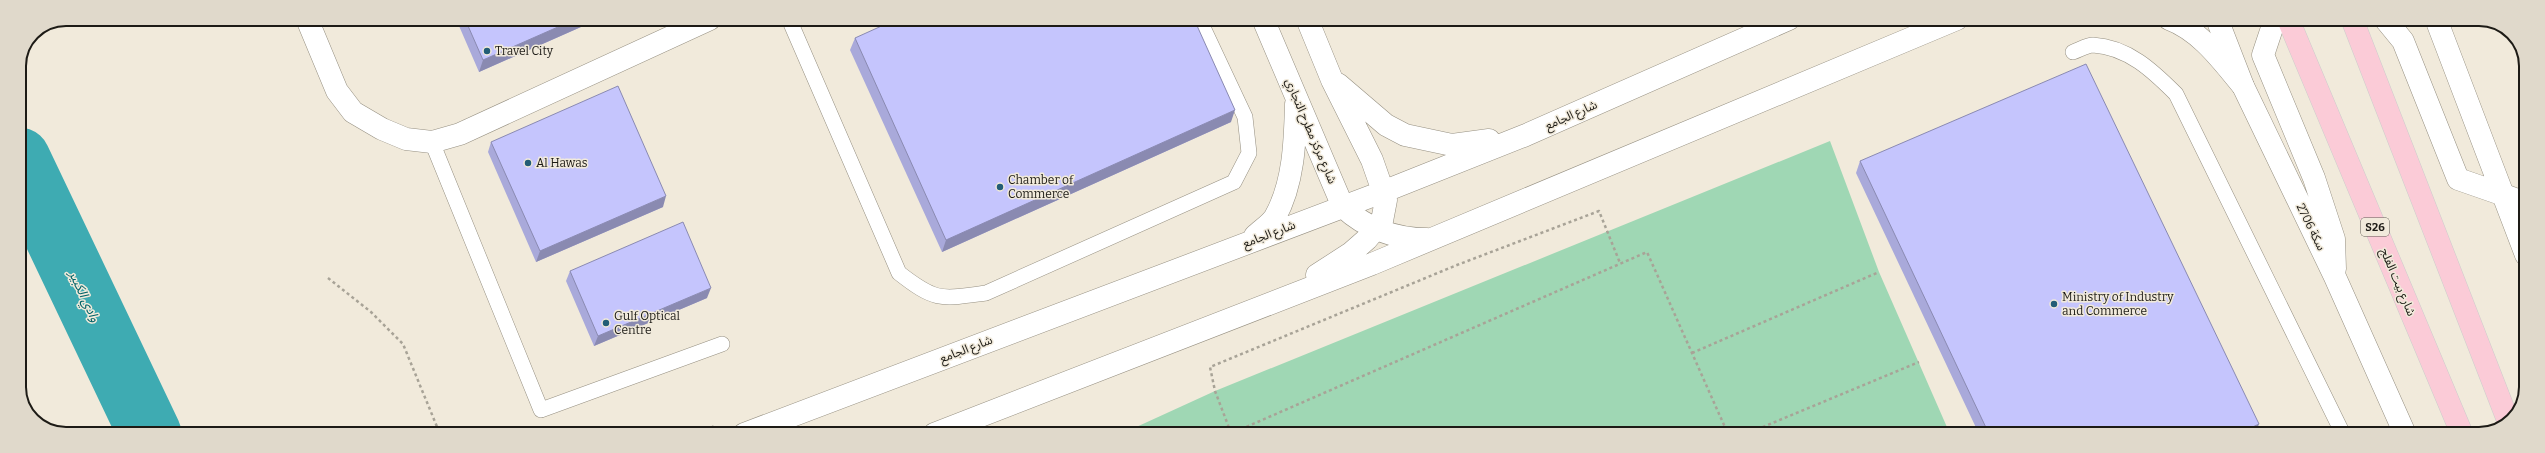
<svg xmlns="http://www.w3.org/2000/svg" width="2545" height="453" font-family="Bitter,'Noto Sans Arabic',serif">
<style>
.green{fill:#9fd7b4}
.lines{fill:none;stroke-linecap:round;stroke-linejoin:round}
.river{stroke:#3eabb2;stroke-width:63}
.service-casing{stroke:#969082;stroke-width:16}
.minor-casing{stroke:#969082;stroke-width:23}
.tertiary-casing{stroke:#969082;stroke-width:23}
.secondary-casing{stroke:#969082;stroke-width:23}
.primary-casing{stroke:#cdcdcc;stroke-width:23}
.path{stroke:#a8a397;stroke-width:2.5;stroke-dasharray:3 3;stroke-linecap:butt}
.service{stroke:#fff;stroke-width:15}
.minor{stroke:#fff;stroke-width:22}
.tertiary{stroke:#fff;stroke-width:22}
.secondary{stroke:#fff;stroke-width:22}
.primary{stroke:#fbcbd7;stroke-width:22}
.wall{fill:#a9a9da}
.shaded-wall{fill:#8a8ab1}
.building{fill:#c5c5fd;stroke:#8a8ab1}
.poi-dot{fill:#235d76;stroke:#f1eadb;stroke-width:1.5}
.labels{text-anchor:middle;stroke-width:3;stroke-linejoin:round;paint-order:stroke}
.shield{fill:#f1eadb;stroke:#5d5951;stroke-width:1}
.shield-label{font-size:11px;font-weight:bold;fill:#1d1b16}
.poi-label{font-size:12px;fill:#1d1b16;stroke:#f1eadb;text-anchor:start}
.street-label{font-size:12px;fill:#1d1b16;stroke:#f1eadb}
.water-label{font-size:13px;font-style:italic;fill:#006267;stroke:#f1eadb}
.rim{fill:none;stroke:#1d1b16;stroke-width:2}
</style>
<rect width="100%" height="100%" fill="#f1eadb"/>
<!-- green -->
<path class="green" d="M1830,141L1879,272L1950,434H1121L1215,391Z"/>
<g class="lines">
<!-- river -->
<path class="river" d="M19,159L150,434"/>
<defs>
<path id="service" d="M789,19L899,273C936,302 941,299 986,293L1234,182L1249,153L1245,117L1199,19
M2073,52C2079,50 2087,45 2093,45C2128,47 2153,71 2176,94L2343,434
M432,142L541,410L722,344"/>
<path id="minor" d="M2504,195L2526,203"/>
<path id="tertiary" d="M307,19L337,91L353,112L382,129L406,139L432,142L460,134L710,19
M2217,19L2243,86L2335,277L2405,434
M2275,19L2263,55L2314,178L2334,239L2335,269
M2385,19L2403,41L2458,179L2504,195
M2436,19L2526,255"/>
<path id="secondary" d="M1263,19L1343,207C1367,229 1394,239 1427,239
M1307,19L1332,80L1372,160L1386,200L1382,221L1367,239L1351,253L1317,275
M2169,19C2201,31 2222,61 2243,86
M1338,84L1386,125L1405,135L1452,145L1489,140
M1255,236C1261,230 1271,224 1275,217C1294,183 1295,141 1296,104
M744,434L1385,191L1526,135L1789,19
M934,434L1372,264L1957,19"/>
<path id="primary" d="M2288,19L2462,434
M2352,19L2509,423"/>
</defs>
<!-- service casing -->
<use href="#service" class="service-casing"/>
<!-- minor casing -->
<use href="#minor" class="minor-casing"/>
<!-- tertiary casing -->
<use href="#tertiary" class="tertiary-casing"/>
<!-- secondary casing -->
<use href="#secondary" class="secondary-casing"/>
<!-- primary casing -->
<use href="#primary" class="primary-casing"/>
<!-- path -->
<path class="path" d="M328,278L371,312L403,344L440,434
M1692,353L1879,272
M1231,433L1215,391L1210,367L1457,265L1599,211L1620,263
M694,434L715,426
M1230,434L1647,252L1728,434
M1746,434L1919,362"/>
<!-- service -->
<use href="#service" class="service"/>
<!-- minor -->
<use href="#minor" class="minor"/>
<!-- tertiary -->
<use href="#tertiary" class="tertiary"/>
<!-- secondary -->
<use href="#secondary" class="secondary"/>
<!-- primary -->
<use href="#primary" class="primary"/>
</g>
<!-- wall -->
<path class="wall" d="M456,19H599L479,72Z
M855,38L1231,122L942,252L850,50Z
M491,142L663,207L536,262L488,152Z
M1860,161L2255,434H1979L1856,173Z
M570,271L707,298L594,346L566,281Z"/>
<!-- shaded-wall -->
<path class="shaded-wall" d="M576,19H599L479,72L483,60Z
M1235,110L1231,122L942,252L946,240Z
M666,196L663,207L536,262L540,251Z
M711,288L707,298L594,346L598,336Z
M2259,424L2255,434H2238Z"/>
<!-- building -->
<path class="building" d="M465,19H576L483,60Z
M897,19H1194L1235,110L946,240L855,38Z
M2086,64L2259,424L2238,434H1989L1860,161Z
M618,86L666,196L540,251L491,142Z
M683,222L711,288L598,336L570,271Z"/>
<!-- markers -->
<g class="poi-dot">
<circle cx="487" cy="51" r="4"/>
<circle cx="528" cy="163" r="4"/>
<circle cx="1000" cy="187" r="4"/>
<circle cx="2054" cy="304" r="4"/>
<circle cx="606" cy="323" r="4"/>
</g>
<g class="labels">
<!-- shield labels -->
<rect class="shield" x="2361" y="218" width="28" height="18" rx="3"/>
<g class="shield-label">
<text x="2375" y="231">S26</text>
</g>
<!-- poi labels -->
<g class="poi-label">
<text x="495" y="55">Travel City</text>
<text x="536" y="167">Al Hawas</text>
<text x="1008" y="184">Chamber of<tspan x="1008" dy="14">Commerce</tspan></text>
<text x="2062" y="301">Ministry of Industry<tspan x="2062" dy="14">and Commerce</tspan></text>
<text x="614" y="320">Gulf Optical<tspan x="614" dy="14">Centre</tspan></text>
</g>
<!-- street labels -->
<g class="street-label">
<text transform="translate(1571 115) rotate(-24)" y="4">شارع الجامع</text>
<text transform="translate(1311 131) rotate(67)" y="4">شارع مركز مطرح التجاري</text>
<text transform="translate(2311 227) rotate(64)" y="4">سكة 2706</text>
<text transform="translate(1269 234) rotate(-21)" y="4">شارع الجامع</text>
<text transform="translate(2398 282) rotate(67)" y="4">شارع بيت الفلج</text>
<text transform="translate(966 349) rotate(-21)" y="4">شارع الجامع</text>
</g>
<!-- water labels -->
<g class="water-label">
<text transform="translate(85 296) rotate(65)" y="5">وادي الكبير</text>
</g>
</g>
<!-- crop -->
<path d="M0 0H2545V453H0ZM66 26H2479A40 40 0 0 1 2519 66V387A40 40 0 0 1 2479 427H66A40 40 0 0 1 26 387V66A40 40 0 0 1 66 26Z" fill="#e0d9cb" fill-rule="evenodd"/>
<path class="rim" d="M66 26H2479A40 40 0 0 1 2519 66V387A40 40 0 0 1 2479 427H66A40 40 0 0 1 26 387V66A40 40 0 0 1 66 26Z"/>
</svg>
